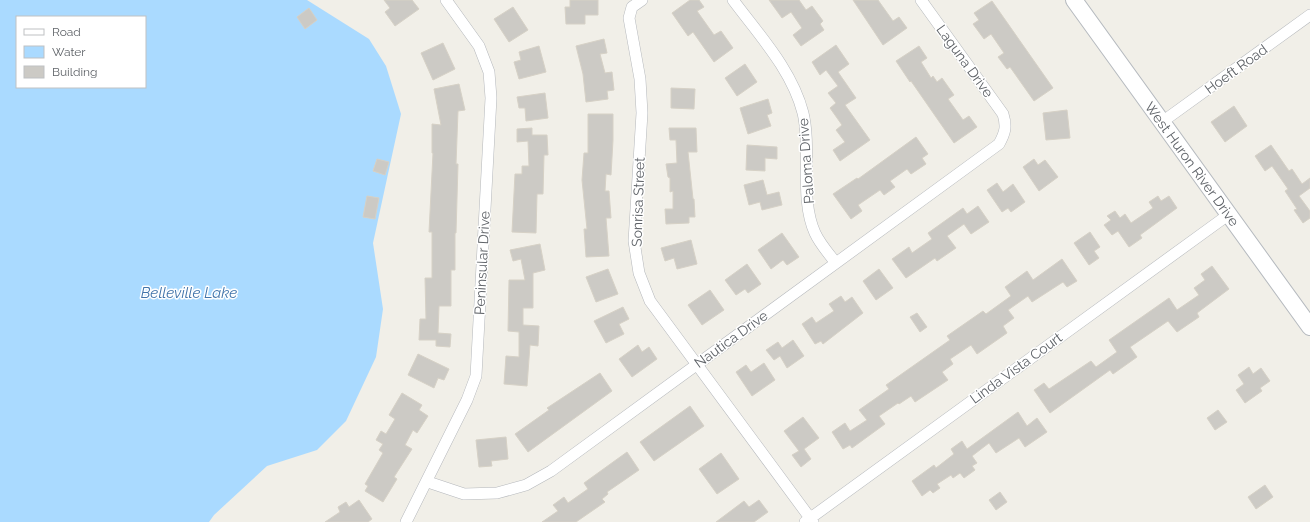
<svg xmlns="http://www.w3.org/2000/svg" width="1310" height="522" font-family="Raleway,sans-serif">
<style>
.water{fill:#aadaff;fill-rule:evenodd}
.building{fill:#cccac5;stroke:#d6d1c6}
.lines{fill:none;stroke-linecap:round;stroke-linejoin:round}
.street-casing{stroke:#b5b8bc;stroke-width:12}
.secondary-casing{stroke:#b6babf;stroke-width:18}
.street{stroke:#fff;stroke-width:11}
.secondary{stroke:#fff;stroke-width:16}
.labels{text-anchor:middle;stroke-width:3;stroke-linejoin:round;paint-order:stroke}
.street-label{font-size:14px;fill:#5f6368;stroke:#fff}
.water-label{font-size:15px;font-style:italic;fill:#4174aa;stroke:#fff}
</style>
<rect width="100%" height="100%" fill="#f1efe8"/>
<!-- water -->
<path class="water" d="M0,0H307L369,39L386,66L401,114L373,243L383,309L376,357L346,421L317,450L267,466L214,515L209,522H0ZM17,17H145V87H17Z"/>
<!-- building -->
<path class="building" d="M384,0H412L419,9L395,26L385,12L390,8Z
M570,0H598V15H585V24H566L565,7H570Z
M690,0H699L704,7L697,11L714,35L721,31L733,48L714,62L693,32L688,36L672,13Z
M769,0H799L806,10L812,6L823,21L820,24L824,30L801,46L793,35L802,28L791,12L782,18Z
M853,0H878L893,21L899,17L907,28L883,45Z
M992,1L1053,88L1034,101L1010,67L1007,69L998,57L1004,53L991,34L984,39L973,24L979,20L974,13Z
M513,7L528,30L509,42L494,19Z
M309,8L317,20L305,29L297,17Z
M604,39L607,53L600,54L605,73L612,72L614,90L607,91L608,99L586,102L583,74L576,46Z
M443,43L455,69L433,80L421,53Z
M836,45L849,64L838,72L856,98L845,105L870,140L840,161L833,150L845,142L836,130L842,125L830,108L836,103L828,93L838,86L826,70L820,75L812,62Z
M539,46L546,72L519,79L514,62L521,60L519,52Z
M919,46L927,58L921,62L931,78L933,76L937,82L942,78L954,95L948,99L963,120L969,116L977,127L954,143L911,81L910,82L896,61Z
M745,64L757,82L737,96L725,78Z
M459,84L465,110L458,111L456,164H458L456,233H455V270H451V306H439L438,333L451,334L450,347L436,346V340H419L420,319H426L425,278H432V232H429L433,153H432V124L441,125L434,89Z
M671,88L695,89L694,109L671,108Z
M545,93L548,118L526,121L525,108H519L517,97Z
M768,99L772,113L767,115L771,126L748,134L740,108Z
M1234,106L1247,126L1225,142L1211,122Z
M1067,110L1070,138L1046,140L1043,113Z
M588,114H613V140L611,175L606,174L605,191H609L611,218H606L609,256L586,257L584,229H587L582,180L584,153H588Z
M532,128V135H547L548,155H544L543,194H537L536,233L512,232L515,174H522V166H529L528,141L517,142V129Z
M669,128H696L697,152H688L693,199H694L695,217H689V223L666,224L665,209H673V191L670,192V178L668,177L666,164L677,163L676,140H670Z
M916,137L928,154L922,158L926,164L911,174L907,169L890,181L895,187L884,195L880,190L858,205L862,211L851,219L833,194L857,178L858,179Z
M747,145L777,147V159L765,158V171L746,170Z
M1271,145L1289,171L1292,169L1302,184L1310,178V188L1299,196L1310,211V218L1303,223L1294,210L1297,209L1285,191L1288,189L1272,166L1265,171L1255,156Z
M377,159L389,162L385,175L373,171Z
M1034,159L1038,165L1045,160L1058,177L1039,191L1023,167Z
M763,180L767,195L779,192L782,205L762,210L760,202L749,205L744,185Z
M997,183L1003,192L1013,184L1025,202L1011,212L1008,208L1002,212L987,190Z
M367,196L379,198L375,219L363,217Z
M1158,196L1161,201L1169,196L1177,208L1140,235L1142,238L1129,247L1118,231L1112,235L1104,225L1111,220L1107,216L1115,211L1120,218L1125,214L1131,223L1153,208L1149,202Z
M978,206L989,222L971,234L964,224L947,236L956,248L937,261L935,258L906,278L892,259L909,247L912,253L932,239L928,233L963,208L967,214Z
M1090,232L1100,247L1094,251L1099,258L1089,265L1074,243Z
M782,233L799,257L787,265L783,260L771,269L758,250Z
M691,240L697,264L677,269L674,258L665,261L661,248Z
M540,244L545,270L533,273V308H523V325L539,326L538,346L530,345L527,386L504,384L506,356L519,357V332L508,331L509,280H525L521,259L513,261L510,250Z
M1062,259L1077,281L1067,287L1063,282L1032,302L1028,296L1008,310L1014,318L1003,326L1007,333L977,354L971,345L950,359L953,364L942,372L948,380L915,402L911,396L899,404L898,403L879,416L885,424L852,448L850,445L843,449L832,432L845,423L850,431L867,420L859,410L889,389L886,385L950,340L947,336L983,311L986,314L1011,296L1005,287L1027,271L1033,280Z
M747,264L761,284L748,293L745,289L736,295L725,280Z
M1212,266L1229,289L1197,313L1199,317L1177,332L1168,321L1130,347L1137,357L1113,374L1110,370L1050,413L1034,390L1044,383L1049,389L1091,361L1096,367L1117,352L1109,340L1169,298L1177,310L1199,295L1194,288L1205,280L1201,274Z
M608,269L618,294L596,302L586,277Z
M879,269L893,288L876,300L863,281Z
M710,290L724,310L702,325L688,305Z
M841,296L845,302L852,297L863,313L823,344L821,341L815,344L802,324L812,317L816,323L834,311L829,304Z
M623,307L629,319L619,324L624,334L606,343L594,321Z
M917,313L927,327L920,332L910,317Z
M793,340L804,356L787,368L780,356L774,360L766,350L778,342L782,348Z
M638,345L642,352L649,347L657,359L632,377L619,359Z
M418,354L449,369L444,380L438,378L434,388L408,375Z
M764,363L775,380L752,396L736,372L746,365L751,372Z
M1249,367L1253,374L1261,368L1270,381L1260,388L1262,391L1245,403L1236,390L1244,384L1238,375Z
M600,373L612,391L528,452L515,434L549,410L547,408Z
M402,393L422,405L419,410L428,416L417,433L413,430L405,445L412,449L394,477L397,479L383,502L365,491L368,486L365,484L383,453L379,450L383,444L376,440L381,431L386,434L395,419L389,415Z
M690,406L704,426L654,461L640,442Z
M1218,410L1227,422L1215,430L1207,418Z
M1018,412L1027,426L1037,418L1047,432L1025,447L1019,438L996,453L989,443L972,456L977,463L972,466L975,470L964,478L960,473L953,478L951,475L937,484L940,488L933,493L930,490L922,496L912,481L934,465L936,468L954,454L951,449L962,441L967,449Z
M803,417L819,438L804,449L811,459L801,467L792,455L799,451L784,431Z
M506,437L508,459L491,461L492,466L479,467L476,440Z
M627,452L639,470L607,492L608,494L602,499L605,502L576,522H542L558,511L553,505L564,497L568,503L588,489L584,483Z
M721,453L739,479L717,494L699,469Z
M1265,485L1273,497L1256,509L1248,497Z
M1000,492L1007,502L996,510L989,500Z
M359,500L372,519L368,522H325L340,512L338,507L346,502L349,507Z
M759,500L768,512L754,522H716L744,501L749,507Z"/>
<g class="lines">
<defs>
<path id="street" d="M642,0L632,7L629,18L640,79L642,113L634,241L639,273L650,301L813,522
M733,0C759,35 792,70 803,113C812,150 799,198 815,233C820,244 829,254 836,263
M1162,122L1310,15
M428,482L464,494L497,493L526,485L551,471L999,144C1005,133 1007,127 1003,114L921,0
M406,522L467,400L476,376L491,98L489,72L479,46L446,0
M805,522L1228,215"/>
<path id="secondary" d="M1074,0L1310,327"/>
</defs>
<!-- street casing -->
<use href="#street" class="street-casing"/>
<!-- secondary casing -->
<use href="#secondary" class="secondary-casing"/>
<!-- street -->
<use href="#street" class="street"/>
<!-- secondary -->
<use href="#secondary" class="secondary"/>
</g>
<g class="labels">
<!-- street labels -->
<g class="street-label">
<text transform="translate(965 61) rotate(54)" y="5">Laguna Drive</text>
<text transform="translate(1236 69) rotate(-36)" y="5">Hoeft Road</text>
<text transform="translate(806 161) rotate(-94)" y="5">Paloma Drive</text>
<text transform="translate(1192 164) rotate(54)" y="5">West Huron River Drive</text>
<text transform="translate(638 202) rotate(-88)" y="5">Sonrisa Street</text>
<text transform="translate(482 263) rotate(-87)" y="5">Peninsular Drive</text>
<text transform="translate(731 339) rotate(-36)" y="5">Nautica Drive</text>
<text transform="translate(1016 368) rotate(-36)" y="5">Linda Vista Court</text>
</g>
<!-- water labels -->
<g class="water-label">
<text x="189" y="298">Belleville Lake</text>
</g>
</g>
<!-- legend -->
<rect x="16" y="16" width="130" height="72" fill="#ffffff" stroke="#bfc1c3"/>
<rect x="24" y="29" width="20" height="6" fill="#ffffff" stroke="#bfc1c3"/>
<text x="52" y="36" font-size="12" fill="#5f6368">Road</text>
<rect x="24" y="46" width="20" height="12" fill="#aadaff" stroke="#bfc1c3"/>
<text x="52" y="56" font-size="12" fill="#5f6368">Water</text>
<rect x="24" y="66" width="20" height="12" fill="#cccac5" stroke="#bfc1c3"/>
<text x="52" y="76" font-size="12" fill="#5f6368">Building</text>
</svg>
